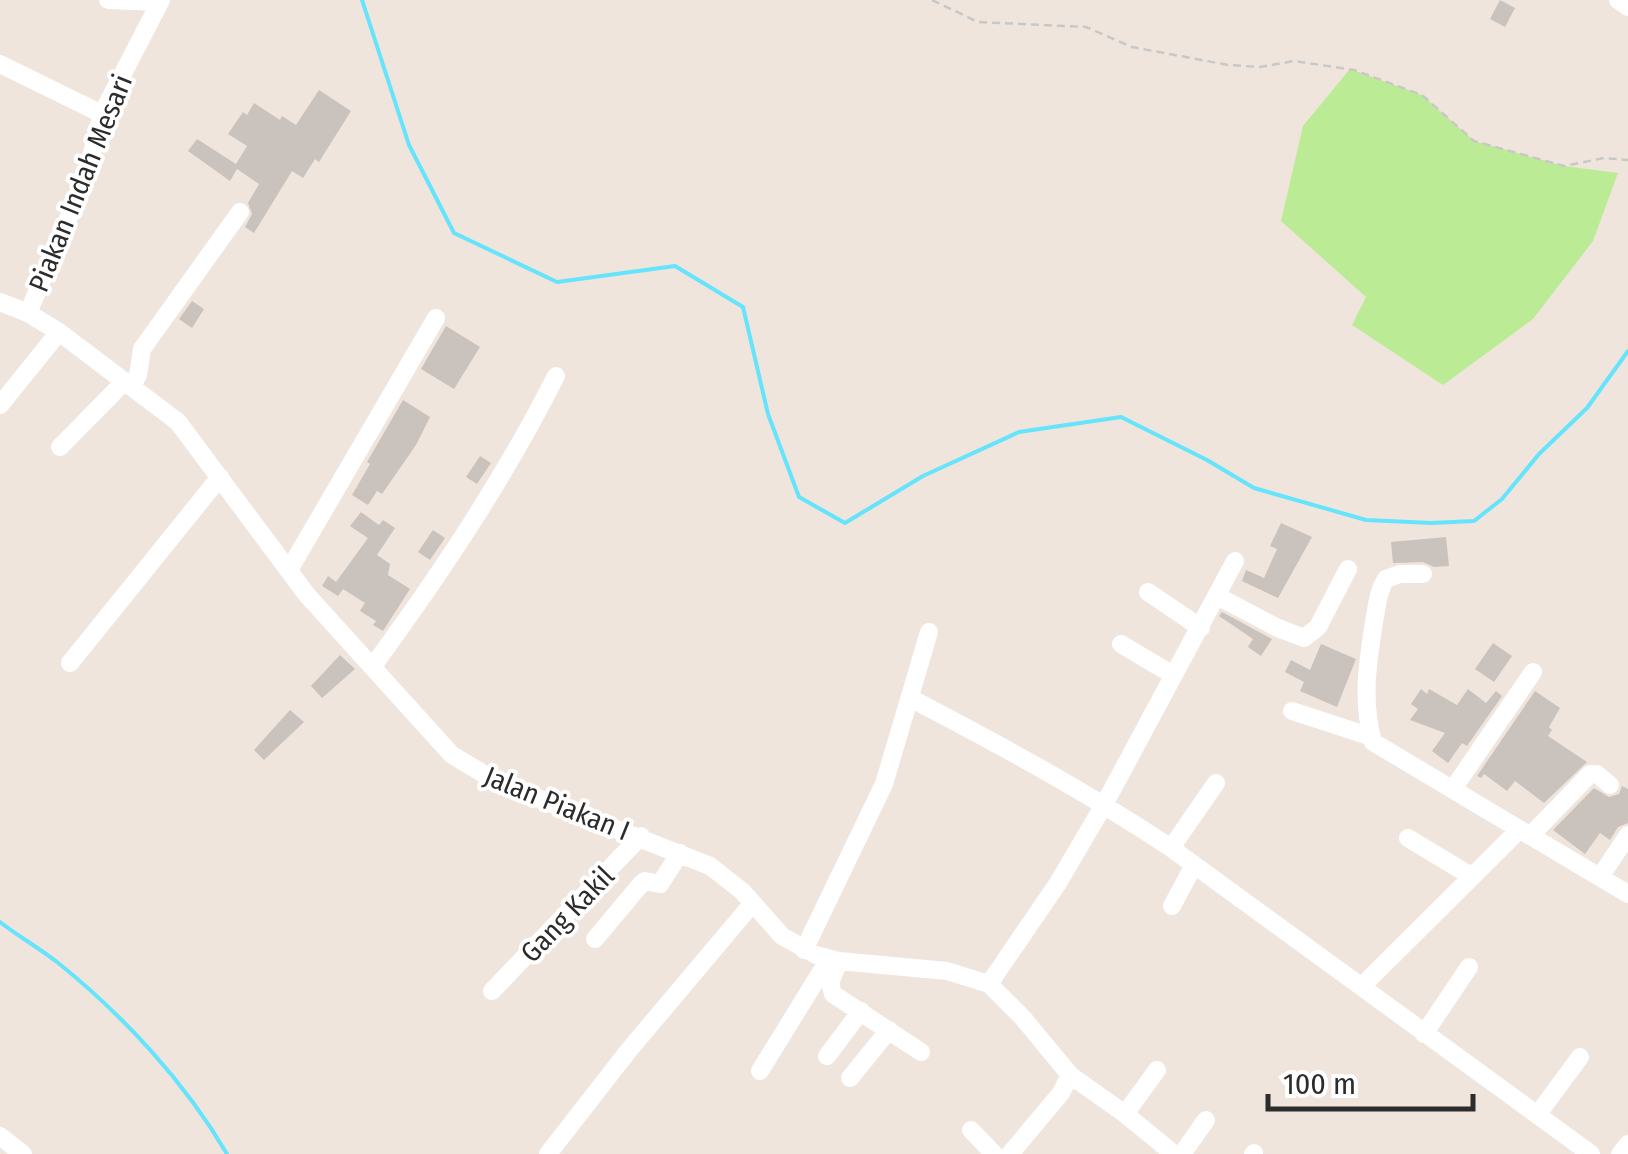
<svg xmlns="http://www.w3.org/2000/svg" width="1628" height="1154" font-family="'Fira Sans Condensed',sans-serif">
<style>
.green{fill:#bbeb94}
.lines{fill:none;stroke-linecap:round;stroke-linejoin:round}
.stream{stroke:#65e4fb;stroke-width:4}
.building{fill:#cac2bc}
.path{stroke:#c8c8c8;stroke-width:2.5;stroke-dasharray:8 5;stroke-linecap:butt}
.minor{stroke:#fff;stroke-width:18}
.labels{text-anchor:middle;stroke-width:8;stroke-linejoin:round;paint-order:stroke}
.street-label{font-size:28px;fill:#2c2c2c;stroke:#fff}
</style>
<rect width="100%" height="100%" fill="#efe5dd"/>
<!-- green -->
<path class="green" d="M1350,69L1422,95L1474,141L1564,166L1618,173L1593,241L1533,319L1443,385L1352,325L1366,297L1281,221L1303,126Z"/>
<g class="lines">
<!-- stream -->
<path class="stream" d="M362,0L409,145L454,233L557,282L675,266L743,307L768,414L799,497L845,523L923,476L1019,432L1121,417L1207,460L1254,488L1366,520L1431,523L1474,521L1502,499L1539,454L1587,408L1628,351
M0,922C18,936 39,948 57,962C123,1015 185,1082 227,1154"/>
</g>
<!-- building -->
<path class="building" d="M1500,0L1515,8L1505,27L1490,19Z
M319,90L351,111L319,162L315,159L303,178L292,171L254,233L245,227L252,214L248,203L259,184L237,169L230,181L188,151L197,139L236,164L247,146L228,134L243,112L247,115L254,103L280,120L282,116L296,125Z
M192,301L204,309L192,328L179,319Z
M446,326L480,347L454,389L421,369Z
M403,400L430,417L416,445L382,494L377,491L368,505L352,495L370,464L367,462Z
M480,456L491,463L477,484L466,477Z
M361,512L379,525L383,520L395,528L377,555L390,564L388,575L410,589L383,631L373,625L376,621L360,611L365,603L343,589L338,596L322,586L328,576L336,582L368,538L350,526Z
M1281,523L1312,537L1278,598L1242,581L1246,570L1264,578L1277,549L1270,546Z
M433,530L445,538L430,560L418,552Z
M1446,537L1449,566L1434,567L1423,562L1393,563L1391,542Z
M1222,612L1272,639L1261,656L1248,647L1253,639L1219,616Z
M1493,643L1512,656L1494,682L1475,669Z
M1321,644L1356,659L1337,707L1300,691L1304,682L1285,672L1291,660L1310,670Z
M340,655L355,669L322,698L311,686Z
M1421,689L1427,694L1429,689L1457,705L1468,689L1486,703L1496,691L1502,696L1467,746L1462,743L1448,763L1432,751L1445,733L1410,720L1418,709L1411,704Z
M1535,691L1560,708L1549,727L1552,730L1548,736L1587,762L1544,803L1515,781L1507,791L1484,774L1481,778L1477,776Z
M290,710L304,722L264,760L254,750Z
M1622,786L1628,789V823L1618,827L1610,840L1600,833L1585,854L1553,830L1594,788L1609,797L1619,794Z"/>
<g class="lines">
<!-- path -->
<path class="path" d="M932,0L978,22L1086,27L1132,47L1228,65L1260,67L1294,61L1354,70L1422,95L1474,141L1564,166L1604,158L1628,160"/>
<!-- minor -->
<path class="minor" d="M108,0L160,2
M1618,0L1628,7
M0,64L102,114
M0,302L28,313L59,332L178,422L307,595L452,755L499,783L710,866L742,891L782,936L816,955L839,961L947,971L989,984L1023,1018L1070,1075L1125,1114L1174,1154
M28,313L86,177L102,114L161,0
M132,386L138,375L142,349L240,212
M0,405L59,332
M60,447L125,381
M289,570L436,318
M1423,574H1400L1386,579C1378,591 1378,602 1375,616C1368,660 1361,699 1373,742L1628,894
M1148,592L1201,628
M1217,596L1278,628L1304,638L1318,627L1348,569
M1121,644L1173,675
M70,663L220,477
M373,666C441,573 504,479 556,376
M910,698C1000,745 1087,792 1171,848L1591,1154
M1292,711L1372,737
M1453,789L1533,672
M1530,836L1590,774H1597L1610,785
M1408,838L1471,876
M1171,848L1216,783
M1600,877L1628,835
M1172,906L1194,865
M595,939L641,884L645,881L660,884L680,853
M804,950L884,784L929,632
M839,961L830,983L833,994L921,1052
M989,984L1058,883L1105,803L1235,561
M1362,986L1519,830
M492,991L641,836
M1424,1034L1469,967
M827,1056L861,1011
M760,1071L829,959
M850,1078L889,1030
M1125,1114L1157,1070
M1538,1114L1580,1057
M971,1130L994,1154
M0,1136L23,1154
M548,1154L629,1050L752,904
M1010,1154L1061,1093L1070,1075
M1182,1154L1206,1120
M1253,1154L1254,1153
M1620,1154L1628,1144"/>
</g>
<g class="labels">
<!-- street labels -->
<g class="street-label">
<text transform="translate(80 183) rotate(-68)" y="10">Piakan Indah Mesari</text>
<text transform="translate(557 803) rotate(22)" y="10">Jalan Piakan I</text>
<text transform="translate(567 914) rotate(-46)" y="10">Gang Kakil</text>
</g>
</g>
<!-- scale -->
<path d="M1268 1094v15h205v-15" fill="none" stroke="#2c2c2c" stroke-width="5"/>
<text x="1283" y="1094" font-size="30" fill="#2c2c2c" stroke="#ffffff" stroke-width="8" paint-order="stroke">100 m</text>
</svg>
